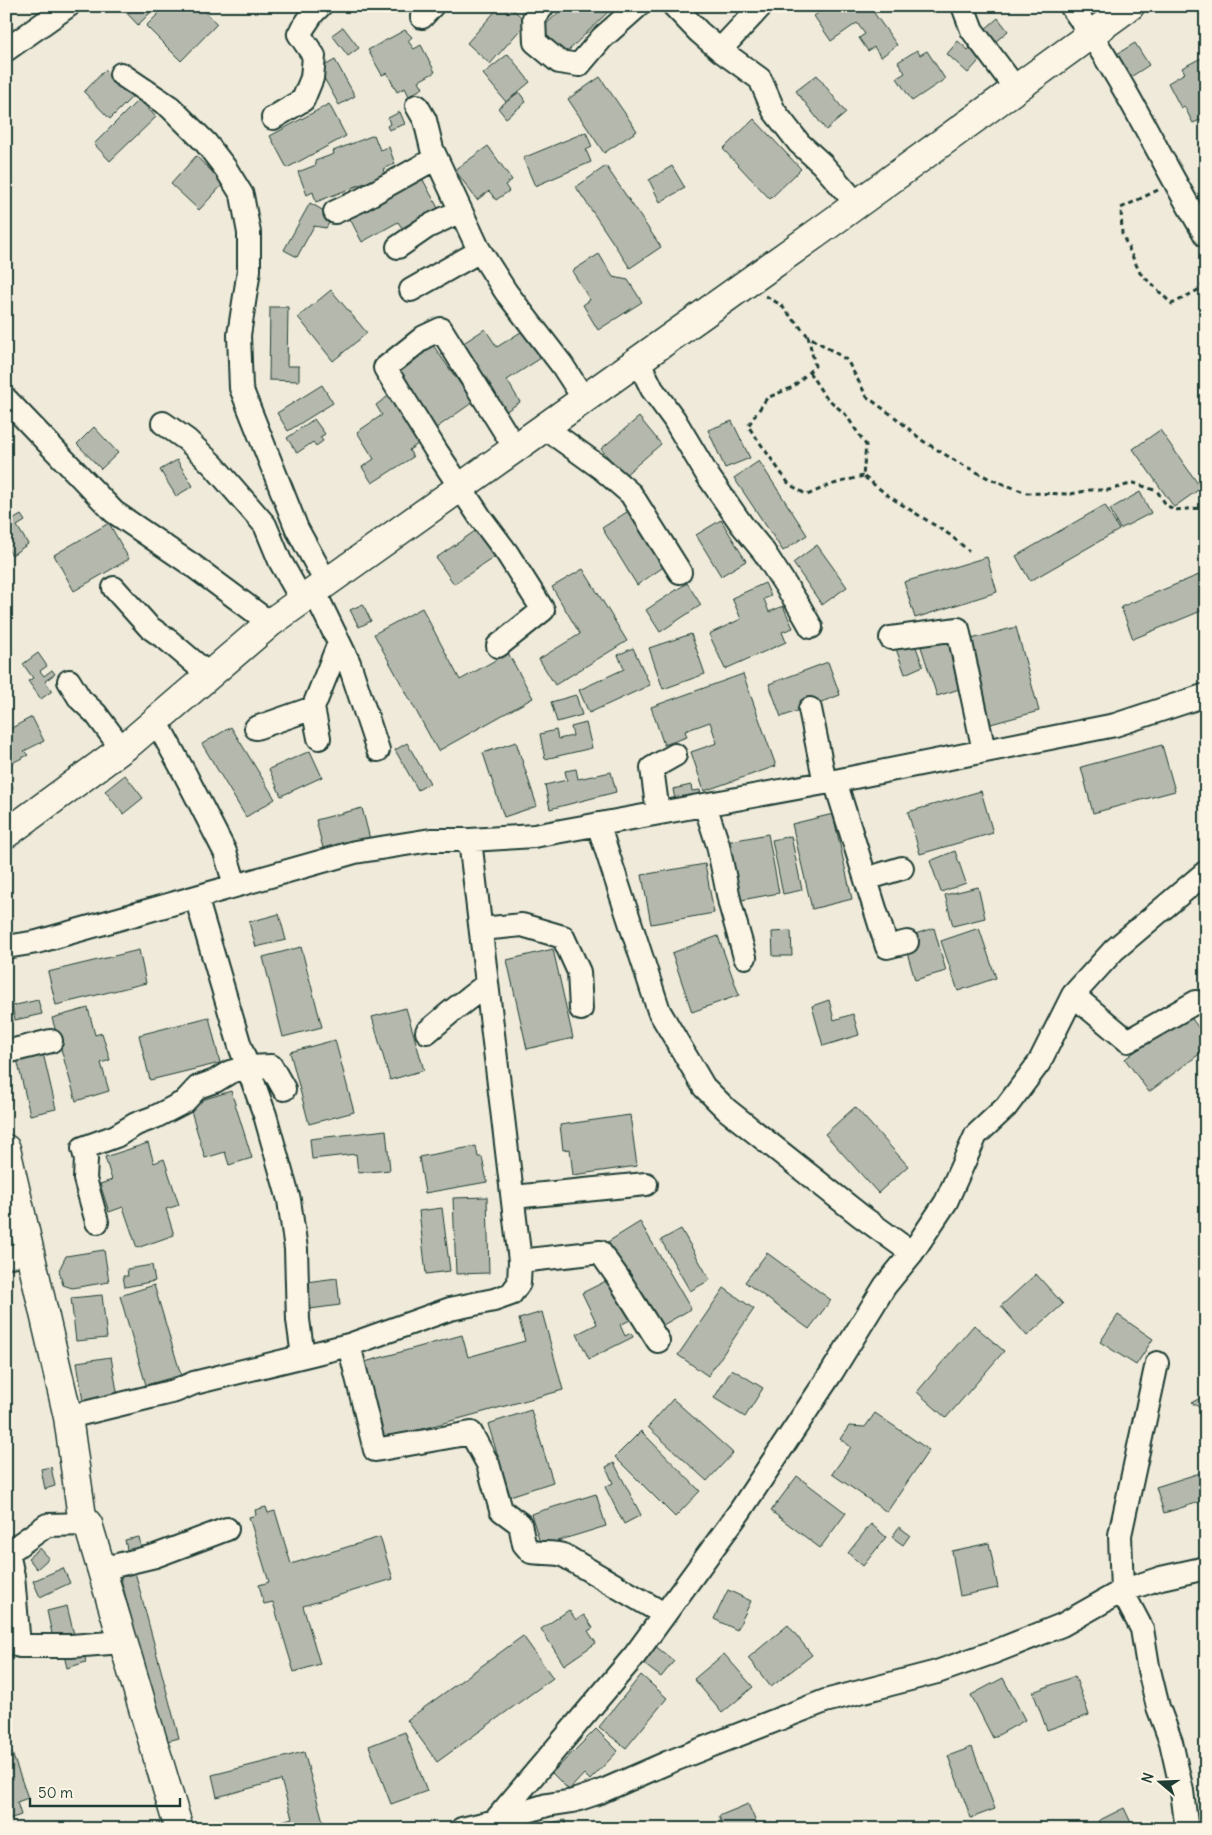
<svg xmlns="http://www.w3.org/2000/svg" width="1212" height="1835" font-family="Delius,sans-serif">
<style>
.building{fill:#b5b9ad;stroke:#1f3d34}
.lines{fill:none;stroke-linecap:round;stroke-linejoin:round}
.minor-casing{stroke:#1f3d34;stroke-width:26}
.tertiary-casing{stroke:#1f3d34;stroke-width:31}
.secondary-casing{stroke:#1f3d34;stroke-width:31}
.path{stroke:#1f3d34;stroke-width:3;stroke-dasharray:5 4;stroke-linecap:butt}
.minor{stroke:#fcf5e5;stroke-width:22}
.tertiary{stroke:#fcf5e5;stroke-width:28}
.secondary{stroke:#fcf5e5;stroke-width:28}
</style>
<rect width="100%" height="100%" fill="#efeada"/>
<filter id="ink" filterUnits="userSpaceOnUse"><feTurbulence type="fractalNoise" baseFrequency=".02" numOctaves="2"/><feDisplacementMap in="SourceGraphic" scale="10" xChannelSelector="R" yChannelSelector="G"/><feConvolveMatrix kernelMatrix="1 2 1 2 8 2 1 2 1" color-interpolation-filters="sRGB"/></filter>
<g filter="url(#ink)">
<!-- building -->
<path class="building" d="M126,6H144L150,13L138,25L123,9Z
M156,6H200L217,24L181,61L146,26L159,13Z
M500,6H509L527,22L490,64L467,43Z
M565,6H614L565,54L541,29Z
M827,6H869L897,45L881,57L874,47L868,51L859,38L865,34L857,23L831,41L814,16Z
M998,18L1008,31L994,43L984,30Z
M343,27L359,48L348,56L332,35Z
M405,30L412,37L408,41L414,49L421,45L435,72L419,81L423,88L409,96L405,88L397,92L387,73L382,75L368,50Z
M958,41L968,50L974,43L986,53L968,73L947,54Z
M1135,43L1149,65L1126,80L1112,57Z
M917,50L920,55L927,51L945,79L912,101L897,78L905,73L898,62Z
M508,54L530,82L506,102L483,74Z
M1201,58L1206,67V125L1204,126L1200,120L1193,123L1184,106L1181,108L1168,83L1185,73L1182,68Z
M335,60L355,96L339,105L319,69Z
M105,70L132,97L110,119L84,92Z
M817,75L846,113L826,130L796,91Z
M600,77L637,131L604,153L568,99Z
M519,92L526,102L506,118L498,108Z
M139,99L156,117L110,161L94,144Z
M329,104L346,136L287,168L270,136Z
M400,112L405,124L389,130L387,126L390,124L388,118Z
M754,119L801,169L770,199L723,149Z
M586,132L592,147L586,150L591,162L535,186L523,158Z
M374,135L380,150L389,147L395,164L383,169L385,175L316,202L313,192L307,195L298,172L316,165L315,161L334,154L333,151Z
M488,146L512,180L505,185L509,191L496,200L489,191L477,200L455,170Z
M196,156L224,183L199,210L171,184Z
M606,166L661,247L630,268L576,187Z
M672,166L685,188L660,202L649,180Z
M422,178L438,208L402,228L398,222L362,242L349,217Z
M310,203L333,216L326,228L314,226L297,257L284,250Z
M599,254L613,277L628,280L642,302L598,330L583,305L590,300L572,271Z
M331,290L367,333L333,361L298,317Z
M270,307H288L287,366H299V381L269,380Z
M485,329L497,347L524,330L541,358L507,380L520,402L502,414L459,346Z
M430,341L473,402L432,431L389,370Z
M322,385L333,403L288,431L277,413Z
M391,394L421,442L409,450L413,457L372,483L362,467L374,459L357,432L382,415L376,405Z
M639,417L661,444L624,476L601,449Z
M314,419L325,434L320,437L323,441L316,446L313,442L297,453L287,438Z
M732,421L750,458L725,468L708,430Z
M94,427L118,453L101,469L77,444Z
M1160,430L1201,488L1174,507L1133,449Z
M177,460L193,486L176,496L160,470Z
M759,461L807,535L783,551L734,478Z
M1140,492L1151,513L1120,529L1110,509Z
M1105,505L1119,530L1030,581L1016,556Z
M630,510L665,566L637,585L602,528Z
M21,515L25,521L17,526L28,544L12,555L6,547V524Z
M721,520L746,561L721,576L696,535Z
M109,523L129,559L74,591L54,555Z
M478,529L496,556L454,584L436,558Z
M817,545L847,587L822,605L793,563Z
M987,557L997,592L915,618L904,582Z
M583,569L627,641L555,685L539,659L580,634L552,587Z
M1206,572V609L1133,639L1121,607Z
M687,583L701,605L660,632L646,610Z
M765,583L771,596L764,599L769,612L783,606L793,628L782,632L786,642L725,669L709,634L741,619L732,598Z
M363,604L371,621L359,627L350,610Z
M422,608L460,680L508,653L533,698L438,751L374,634Z
M1016,627L1039,711L987,725L964,641Z
M691,634L705,674L663,689L649,648Z
M950,638L966,687L937,696L921,647Z
M913,639L923,666L905,674L895,646Z
M633,648L650,685L589,713L579,690L624,669L618,655Z
M38,653L47,666L40,671L44,676L52,670L55,674L45,681L52,691L41,699L28,681L33,678L23,664Z
M828,662L840,695L781,717L769,684Z
M743,674L776,766L704,791L691,752L717,743L710,722L685,731L687,737L664,745L651,707Z
M576,695L582,715L557,722L551,702Z
M32,717L44,741L24,751L28,755L6,766V731Z
M586,723L592,748L545,759L540,734L556,730L558,739L573,736L571,727Z
M231,727L275,799L246,817L202,744Z
M516,742L537,806L504,817L483,753Z
M407,743L430,783L418,790L395,750Z
M1162,745L1175,791L1093,813L1081,767Z
M310,751L322,777L281,796L269,769Z
M576,769L578,779L611,772L616,792L550,809L545,785L567,780L565,771Z
M6,771L13,788L6,791Z
M125,775L143,798L123,814L105,791Z
M691,785L692,791L700,790L702,799L676,805L673,789Z
M981,791L993,833L920,854L908,812Z
M362,808L370,839L324,852L316,820Z
M833,814L852,899L812,909L792,824Z
M768,834L779,893L736,901L726,842Z
M791,836L802,890L783,894L772,840Z
M955,851L966,883L941,892L930,861Z
M705,864L714,913L651,924L642,875Z
M978,887L985,918L953,926L945,895Z
M279,914L286,940L256,947L249,922Z
M934,928L946,971L915,980L906,949L918,946L915,934Z
M979,928L996,978L958,991L941,941Z
M791,931L792,956H773L772,932Z
M718,936L739,995L692,1012L672,953Z
M301,947L322,1027L283,1037L263,957Z
M553,949L573,1038L527,1049L507,960Z
M139,950L146,983L56,1005L48,972Z
M38,1000L42,1014L15,1020L12,1006Z
M829,1000L834,1020L853,1014L859,1035L823,1046L812,1006Z
M88,1008L95,1035L102,1033L110,1060L101,1063L109,1091L76,1101L52,1018Z
M406,1008L424,1070L390,1080L372,1017Z
M1187,1012L1206,1038V1049L1149,1092L1125,1059Z
M209,1017L220,1063L150,1080L139,1035Z
M335,1040L354,1112L309,1124L290,1052Z
M43,1053L56,1109L30,1115L17,1059Z
M231,1091L252,1158L229,1165L225,1152L205,1158L189,1104Z
M855,1107L908,1166L878,1193L825,1134Z
M630,1115L637,1166L573,1175L570,1149L563,1150L560,1125Z
M386,1130L390,1170L358,1173L356,1154L312,1159L310,1139Z
M148,1143L154,1163L164,1159L179,1205L166,1209L174,1235L137,1248L123,1207L109,1212L100,1184L112,1180L105,1157Z
M476,1146L478,1157H482L487,1182L425,1193L419,1157Z
M487,1197L489,1273L456,1274L453,1198Z
M442,1208L450,1271L426,1274L419,1211Z
M640,1222L691,1309L656,1329L606,1243Z
M681,1229L710,1280L690,1291L661,1240Z
M104,1250L109,1282L72,1288L63,1285L59,1270L66,1256Z
M767,1253L831,1300L809,1329L745,1282Z
M152,1265L155,1281L125,1287L123,1276H128L127,1269Z
M1036,1274L1063,1304L1027,1336L1001,1306Z
M337,1278L340,1305L310,1309L306,1282Z
M610,1279L630,1320L620,1325L625,1336L631,1333L633,1337L589,1359L577,1334L597,1324L582,1293Z
M154,1285L181,1375L146,1385L120,1296Z
M724,1288L754,1309L708,1376L678,1355Z
M102,1295L107,1338L76,1341L71,1298Z
M542,1312L563,1390L382,1440L361,1363L462,1335L468,1357L525,1341L519,1319Z
M1118,1315L1153,1339L1136,1365L1100,1342Z
M974,1325L1004,1351L946,1418L917,1392Z
M111,1357L118,1397L83,1402L77,1362Z
M732,1369L763,1388L745,1417L714,1398Z
M1206,1395V1410L1191,1403Z
M673,1399L733,1453L707,1481L648,1427Z
M531,1410L553,1482L510,1496L488,1424Z
M875,1413L929,1450L887,1512L832,1474L851,1447L840,1439L849,1426L865,1427Z
M641,1431L700,1491L675,1517L615,1457Z
M614,1463L641,1515L624,1524L605,1487L613,1483L606,1467Z
M51,1467L55,1486L45,1489L41,1469Z
M1206,1471V1500L1164,1513L1156,1487Z
M797,1476L846,1513L820,1548L771,1511Z
M596,1494L606,1526L541,1546L531,1514Z
M266,1507L268,1513L275,1511L291,1564L380,1537L393,1579L303,1606L320,1664L294,1672L273,1602L264,1604L259,1585L269,1582L249,1517L256,1515L255,1510Z
M871,1524L886,1537L863,1566L848,1553Z
M899,1527L910,1535L903,1545L892,1537Z
M139,1537L142,1551L128,1554L125,1540Z
M989,1543L998,1588L960,1596L952,1551Z
M40,1548L49,1558L37,1569L28,1558Z
M63,1568L70,1583L40,1597L33,1581Z
M135,1572L179,1738L164,1742L120,1575Z
M728,1590L751,1601L737,1630L714,1619Z
M67,1606L75,1639L54,1643L47,1611Z
M569,1610L576,1620L584,1615L593,1628L588,1631L596,1643L564,1665L541,1629Z
M788,1625L812,1655L771,1687L748,1658Z
M523,1636L553,1678L437,1762L407,1720Z
M654,1645L674,1661L661,1677L641,1662Z
M83,1650L86,1662L67,1668L64,1655Z
M724,1654L753,1687L722,1713L694,1679Z
M641,1675L667,1698L626,1748L599,1727Z
M1075,1676L1089,1715L1047,1730L1033,1692Z
M1003,1678L1025,1720L993,1738L971,1695Z
M596,1729L618,1751L590,1780L584,1774L569,1790L552,1773Z
M405,1732L427,1791L391,1804L369,1746Z
M972,1747L995,1809L971,1818L948,1756Z
M304,1752L325,1829H256L292,1818L281,1780L217,1797L212,1775Z
M12,1753L28,1798L17,1802L21,1815L6,1820V1755Z
M748,1804L759,1829H724L719,1816Z
M1124,1808L1134,1829H1102L1098,1821Z
M565,1820L566,1829H531V1827Z"/>
<g class="lines">
<defs>
<path id="minor" d="M543,6L534,18L535,42L559,62L579,65L602,38L638,6
M674,6L699,32L720,50L760,79L774,111L799,143L822,164L857,204
M963,6L972,30L1016,89
M1071,6C1124,78 1160,160 1206,236
M422,17L432,6
M6,50L68,6
M720,50L761,6
M121,74L170,107L206,143L226,169L242,195L249,233V270L239,335L241,388L297,529L326,582
M417,106L425,120L432,149L478,248L506,292L562,365L584,399
M273,118L303,100L312,78L314,56L299,34L313,13L320,6
M335,212L361,200L436,158
M398,247L427,227L460,211
M411,290L480,251
M638,360L652,389L674,419L708,476L742,525L764,552L799,606L811,627
M6,399L114,512L192,565L270,623
M163,423L187,440L213,465L265,525L280,561L302,600
M544,427L601,468L631,494L680,572
M114,588L149,627L169,641L209,675
M314,591L349,663L378,750
M891,638L958,629L984,751
M498,646L543,610L507,553L480,517L435,449L385,368L424,337L441,329L515,448
M69,681L80,699L96,714L122,749
M313,708L319,738
M810,709L825,783
M156,721L185,774L225,852L235,885
M256,728L313,708L339,643
M835,781L887,947L907,942
M705,805L718,845L730,904L745,957
M658,813L652,768L675,755
M598,824L659,1011L704,1087L727,1110L861,1216L912,1253
M866,879L902,868
M196,897L240,1046L265,1115L289,1200L296,1249L298,1320L303,1356
M481,929L522,925L563,937L579,972L581,1009
M6,947L37,942L355,852L431,840H470L534,836L835,781L1115,725L1206,695
M1073,995L1128,1041L1196,1002L1206,1004
M427,1032L452,1011L487,984
M6,1052L51,1041
M513,1197L646,1184
M97,1222L85,1179L86,1159L83,1148L116,1136L136,1124L155,1117L184,1102L198,1087L215,1081L230,1072L247,1067L271,1066L284,1089
M6,1257L30,1252
M520,1261L600,1252L619,1279L658,1341
M349,1345L375,1450L471,1433L488,1464L501,1510L520,1524L524,1544L531,1552C542,1554 552,1552 563,1555L664,1614
M1157,1363L1120,1535L1122,1591L1142,1629L1148,1666L1158,1707L1171,1742L1182,1791L1186,1823L1185,1829
M68,1417L175,1391L194,1383L349,1345L450,1309L494,1300L511,1294L519,1283L520,1261L470,840
M8,1553L13,1576L19,1646H71L123,1642
M6,1554L47,1525L88,1524
M101,1569L155,1556L227,1529
M462,1829L496,1821L547,1805L573,1801L600,1792L669,1762L825,1701L937,1672L994,1652L1062,1625L1122,1591L1161,1578L1206,1568
M488,1829L635,1655L740,1511L832,1372L885,1286L912,1253L946,1202L976,1135L1006,1107L1039,1063L1073,995L1114,950L1206,872"/>
<path id="tertiary" d="M6,1149L68,1417L82,1517L88,1524L179,1829"/>
<path id="secondary" d="M6,834L130,743L270,623L820,231L1130,6"/>
</defs>
<!-- minor casing -->
<use href="#minor" class="minor-casing"/>
<!-- tertiary casing -->
<use href="#tertiary" class="tertiary-casing"/>
<!-- secondary casing -->
<use href="#secondary" class="secondary-casing"/>
<!-- path -->
<path class="path" d="M1158,190L1121,208L1122,234L1140,273L1172,304L1200,289L1206,280
M766,296L781,305L808,336L847,360L867,397L896,418L923,441L959,463L990,479L1027,493L1071,494L1090,490H1109L1134,483L1157,491L1165,503L1173,510L1202,508L1206,509
M808,336L815,366L793,387L767,398L748,426L789,484L807,495L830,485L863,476
M809,372L824,395L846,415L866,445L863,476L890,497L950,535L969,551"/>
<!-- minor -->
<use href="#minor" class="minor"/>
<!-- tertiary -->
<use href="#tertiary" class="tertiary"/>
<!-- secondary -->
<use href="#secondary" class="secondary"/>
</g>
</g>
<!-- margin -->
<rect width="1212" height="1835" fill="none" stroke="#fcf5e5" stroke-width="25"/>
<rect x="12" y="12" width="1187" height="1810" fill="none" stroke="#1f3d34" stroke-width="2" filter="url(#ink)"/>
<!-- north arrow -->
<g transform="translate(1160 1782) rotate(289)" stroke="#fcf5e5" stroke-width="4" paint-order="stroke">
<path d="M0-4L9 19L0 12L-9 19Z" fill="#1f3d34"/>
<text y="-8" font-size="14" font-weight="bold" text-anchor="middle" fill="#1f3d34">N</text>
</g>
<!-- scale -->
<path d="M30 1798v8h150v-8" fill="none" stroke="#1f3d34" stroke-width="2.5"/>
<text x="38" y="1798" font-size="15" fill="#1f3d34" stroke="#fcf5e5" stroke-width="4" paint-order="stroke">50 m</text>
</svg>
